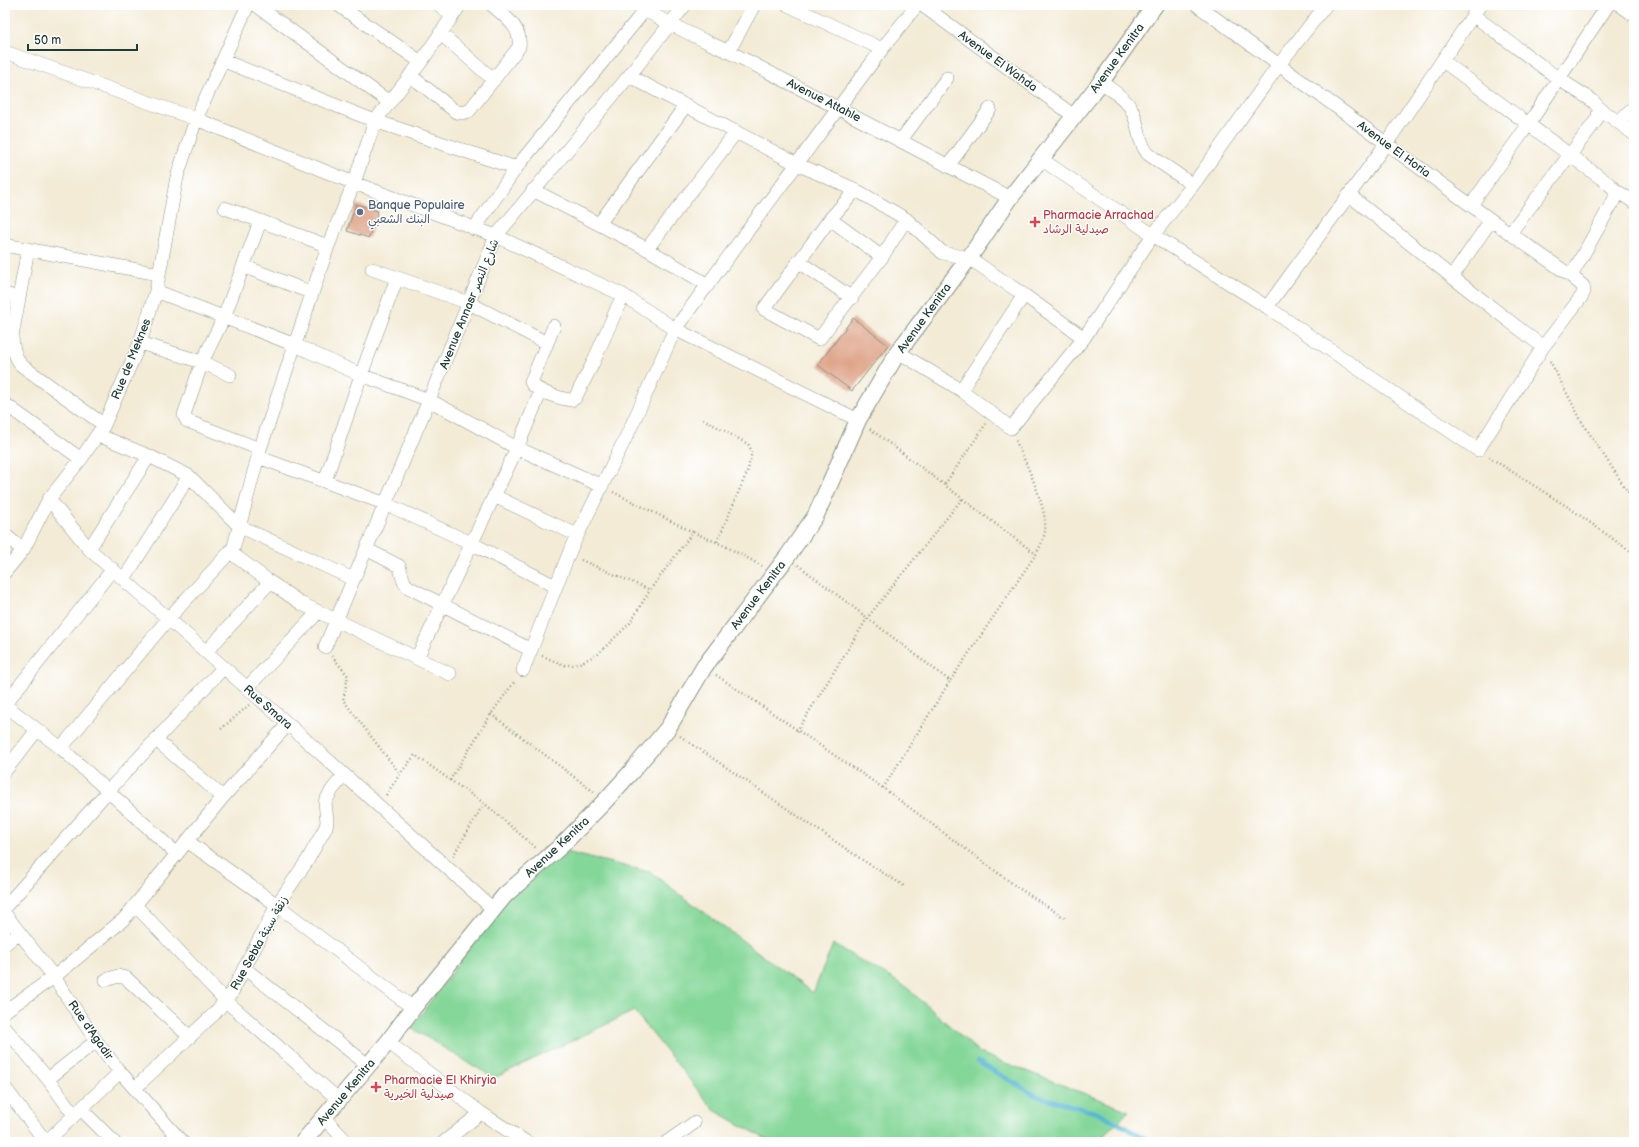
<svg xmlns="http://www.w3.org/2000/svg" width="1639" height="1147" font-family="'Balsamiq Sans','Playpen Sans Arabic',sans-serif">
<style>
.green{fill:#85d799;stroke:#528a66}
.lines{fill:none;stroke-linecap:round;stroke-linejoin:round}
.stream{stroke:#56b5d4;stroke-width:4.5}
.building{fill:#dc9c7f}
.minor-casing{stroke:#899485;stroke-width:14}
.tertiary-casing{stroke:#899485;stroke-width:18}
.path{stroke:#899485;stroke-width:2.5;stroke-dasharray:1 3;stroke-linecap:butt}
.minor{stroke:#fff;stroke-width:13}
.tertiary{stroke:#fff;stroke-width:16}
.service-dot{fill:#5c6f8a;stroke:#fff;stroke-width:1.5}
.health-dot{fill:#e0444e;stroke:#fff;stroke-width:1.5}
.labels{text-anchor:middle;stroke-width:3;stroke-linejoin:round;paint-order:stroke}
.street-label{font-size:12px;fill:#1f3d34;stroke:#fff}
.service-label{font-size:12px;fill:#4e5e75;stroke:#fff;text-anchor:start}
.health-label{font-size:12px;fill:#be3a42;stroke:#fff;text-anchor:start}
</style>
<rect width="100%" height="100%" fill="#fff"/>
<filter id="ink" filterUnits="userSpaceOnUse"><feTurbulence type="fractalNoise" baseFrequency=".025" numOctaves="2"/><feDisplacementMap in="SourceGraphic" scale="8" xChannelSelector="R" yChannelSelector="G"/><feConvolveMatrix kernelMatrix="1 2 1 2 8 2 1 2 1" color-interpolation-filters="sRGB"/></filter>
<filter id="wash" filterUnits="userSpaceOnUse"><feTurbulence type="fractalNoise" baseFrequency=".012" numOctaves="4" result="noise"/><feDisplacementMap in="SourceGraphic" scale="16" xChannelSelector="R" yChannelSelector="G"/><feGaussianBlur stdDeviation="0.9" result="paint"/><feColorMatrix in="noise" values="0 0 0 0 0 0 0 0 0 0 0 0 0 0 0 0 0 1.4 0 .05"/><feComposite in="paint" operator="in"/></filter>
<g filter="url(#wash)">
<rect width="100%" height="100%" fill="#f3ebd6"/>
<!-- green -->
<path class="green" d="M544,847L650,872L813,993L833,944L906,987L980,1053L1129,1111L1097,1142H771L714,1110L634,1011L494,1078L411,1028Z"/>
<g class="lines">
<!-- stream -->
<path class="stream" d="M978,1062L1037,1096L1101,1114L1152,1142"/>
</g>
<g id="blocks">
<!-- building -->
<path class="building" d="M356,204L378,211L369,238L347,231Z
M853,318L888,345L852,391L818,365Z"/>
</g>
</g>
<g filter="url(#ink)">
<use href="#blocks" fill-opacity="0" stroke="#899485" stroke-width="1"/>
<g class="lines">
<defs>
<path id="minor" d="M256,5L389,102
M338,5L421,62
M439,5L452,16
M637,5C674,29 717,45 757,66C841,109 925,154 1010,198
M788,5L882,49
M922,5L1074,116
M1620,5L1634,15
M1473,15L1559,79L1593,101L1599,108L1598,117L1595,122L1510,233
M440,33L494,80
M729,51L754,5
M5,52L196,119L354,183L496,236L623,295L675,329L858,420
M224,61L375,121L516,168
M1443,61L1609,184L1615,190V198L1571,276
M410,75L456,112L462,113L469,111L519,47C522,27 505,17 492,5
M629,76L797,164L856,190L906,219L943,253L969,258L1024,295L1084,338
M1101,82C1110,89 1124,97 1130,107C1140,122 1136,139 1148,154L1193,185
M1599,108L1634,134
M1618,122L1634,107
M901,140L947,78
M1041,159L1153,235L1267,307L1478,450L1543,347L1582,296L1584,291L1583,286L1571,276L1491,220L1197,5
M948,166L990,109
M533,190L647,249L708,285
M856,190L830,219L764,309L819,339L882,257L906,219
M1615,190L1634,202
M1349,195L1452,277L1543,347
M1471,205L1528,125L1608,5
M225,208L328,246
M830,219L882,257
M260,222L224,317L202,362L184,415L187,421L260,449
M599,224L686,105
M474,229L516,168L649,5
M5,245L159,274
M28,249L12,336C12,347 14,355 21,365L104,425
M647,249L736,132
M798,261L852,298
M243,266L312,293
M372,269L469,303L547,343
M1452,277L1491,220
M156,291L295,345L361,375L429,400L517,448L602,486
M5,294L18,298
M1267,307L1386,144L1480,5
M554,326L531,382C534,391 562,399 571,400L575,398L592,365L623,295
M140,343L202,362L230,375
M898,352L961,390L1011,428L1084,338L1153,235L1193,185L1278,66L1326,5
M961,390L1024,295
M5,404L81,459
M98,435L149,456L189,476L239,526L353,579
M258,457L386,504L471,543L555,586
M325,481L361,375L397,278
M494,496L577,535
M49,499L89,549L288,724L493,909
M5,535L23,550
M89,549L149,456
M366,549L399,566L404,582L408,587L531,650
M230,552L270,582L302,604L450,674
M5,572L23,550L49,499L81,459L104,425L140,343L156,291L177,177L196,119L248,5
M124,579L189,476
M325,647L429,400L496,236L629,76L685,5
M206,652L270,582
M417,658L517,448L541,391
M523,670L572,546L630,429L675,329L882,49L917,5
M247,688L318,612
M5,704L113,569
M5,705L61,748L177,854
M155,739L223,797
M61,748L168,619L230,552L234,546L260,449L328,246L354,183L375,121L421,62L460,5
M5,771L37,730
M187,841L277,905L413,1008
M135,905L226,1001L339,1100
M5,907L108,791L224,667
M5,914L54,977L96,1041L120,1072L182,1142
M5,944L19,932
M244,968L368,1065
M106,980L118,976L126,978L190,1037
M5,1011L54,977L124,919L223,797L288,724
M5,1028L48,1079L74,1115
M388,1042L481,1113L526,1142
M48,1079L96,1041
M5,1088L46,1142
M135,1088L214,1014L231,994L277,905L307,861L326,827L327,821L325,802L332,790L344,775
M81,1109L114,1142
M324,1118L347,1142
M46,1142L120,1072
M444,1142L481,1113
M667,1142L694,1123"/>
<path id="tertiary" d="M303,1142L388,1042L413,1008L505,895L561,846L605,801L632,771L668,728L704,667L787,557L816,515L858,420L898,352L969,258L1010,198L1101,82L1155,5"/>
</defs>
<!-- minor casing -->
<use href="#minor" class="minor-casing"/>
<!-- tertiary casing -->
<use href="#tertiary" class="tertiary-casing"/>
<!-- path -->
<path class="path" d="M1550,361L1582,422L1634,501
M703,419L748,444L752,451L748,470L717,542
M870,429C926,470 980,513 1036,554
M1489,457L1571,509L1634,554
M945,484L986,424
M613,492L693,532
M581,560L650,590
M798,565L950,681L1036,554C1040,547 1044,539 1045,531C1048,507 1025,462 1015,439
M332,656L348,676L343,700L400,774
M542,656L564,665H576L598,654L630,623L650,590L693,532L727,547L762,566
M716,675L883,788L1017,887L1065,918
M491,714L594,792
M221,729L249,705
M797,731L868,617L962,499
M680,736L864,861L906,887
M450,780L484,803L537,849
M883,788L950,681
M386,795L400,774L415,755L450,780L491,714L515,681
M453,856L484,803"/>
<!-- minor -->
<use href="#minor" class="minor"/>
<!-- tertiary -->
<use href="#tertiary" class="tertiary"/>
</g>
</g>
<!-- markers -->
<circle class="service-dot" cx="360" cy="212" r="4"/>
<g class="health-dot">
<path d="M1033 216h4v4h4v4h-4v4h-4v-4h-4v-4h4z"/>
<path d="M374 1081h4v4h4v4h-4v4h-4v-4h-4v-4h4z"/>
</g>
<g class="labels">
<!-- street labels -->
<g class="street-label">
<text transform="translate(1117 58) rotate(-54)" y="4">Avenue Kenitra</text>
<text transform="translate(998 61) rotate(36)" y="4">Avenue El Wahda</text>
<text transform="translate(824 100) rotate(27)" y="4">Avenue Attahle</text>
<text transform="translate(1394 149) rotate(36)" y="4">Avenue El Horia</text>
<text transform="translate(469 304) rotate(-68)" y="4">Avenue Annasr شارع النصر</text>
<text transform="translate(924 318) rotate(-54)" y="4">Avenue Kenitra</text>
<text transform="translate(131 359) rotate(-68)" y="4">Rue de Meknes</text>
<text transform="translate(758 595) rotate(-53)" y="4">Avenue Kenitra</text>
<text transform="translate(268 707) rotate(41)" y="4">Rue Smara</text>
<text transform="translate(557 847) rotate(-43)" y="4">Avenue Kenitra</text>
<text transform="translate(259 943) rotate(-61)" y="4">Rue Sebta زنقة سبتة</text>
<text transform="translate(91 1030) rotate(55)" y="4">Rue d'Agadir</text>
<text transform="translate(346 1092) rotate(-50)" y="4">Avenue Kenitra</text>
</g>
<!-- service labels -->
<g class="service-label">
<text x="368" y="209">Banque Populaire<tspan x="368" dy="14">البنك الشعبي</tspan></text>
</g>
<!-- health labels -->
<g class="health-label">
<text x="1043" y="219">Pharmacie Arrachad<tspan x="1043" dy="14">صيدلية الرشاد</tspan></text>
<text x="384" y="1084">Pharmacie El Khiryia<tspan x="384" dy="14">صيدلية الخيرية</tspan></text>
</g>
</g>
<!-- margin -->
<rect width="1639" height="1147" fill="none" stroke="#fff" stroke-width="20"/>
<!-- scale -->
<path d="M28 44v6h109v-6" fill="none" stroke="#1f3d34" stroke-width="2"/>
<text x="34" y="44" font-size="12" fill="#1f3d34" stroke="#ffffff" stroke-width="3" paint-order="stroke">50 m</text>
</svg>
